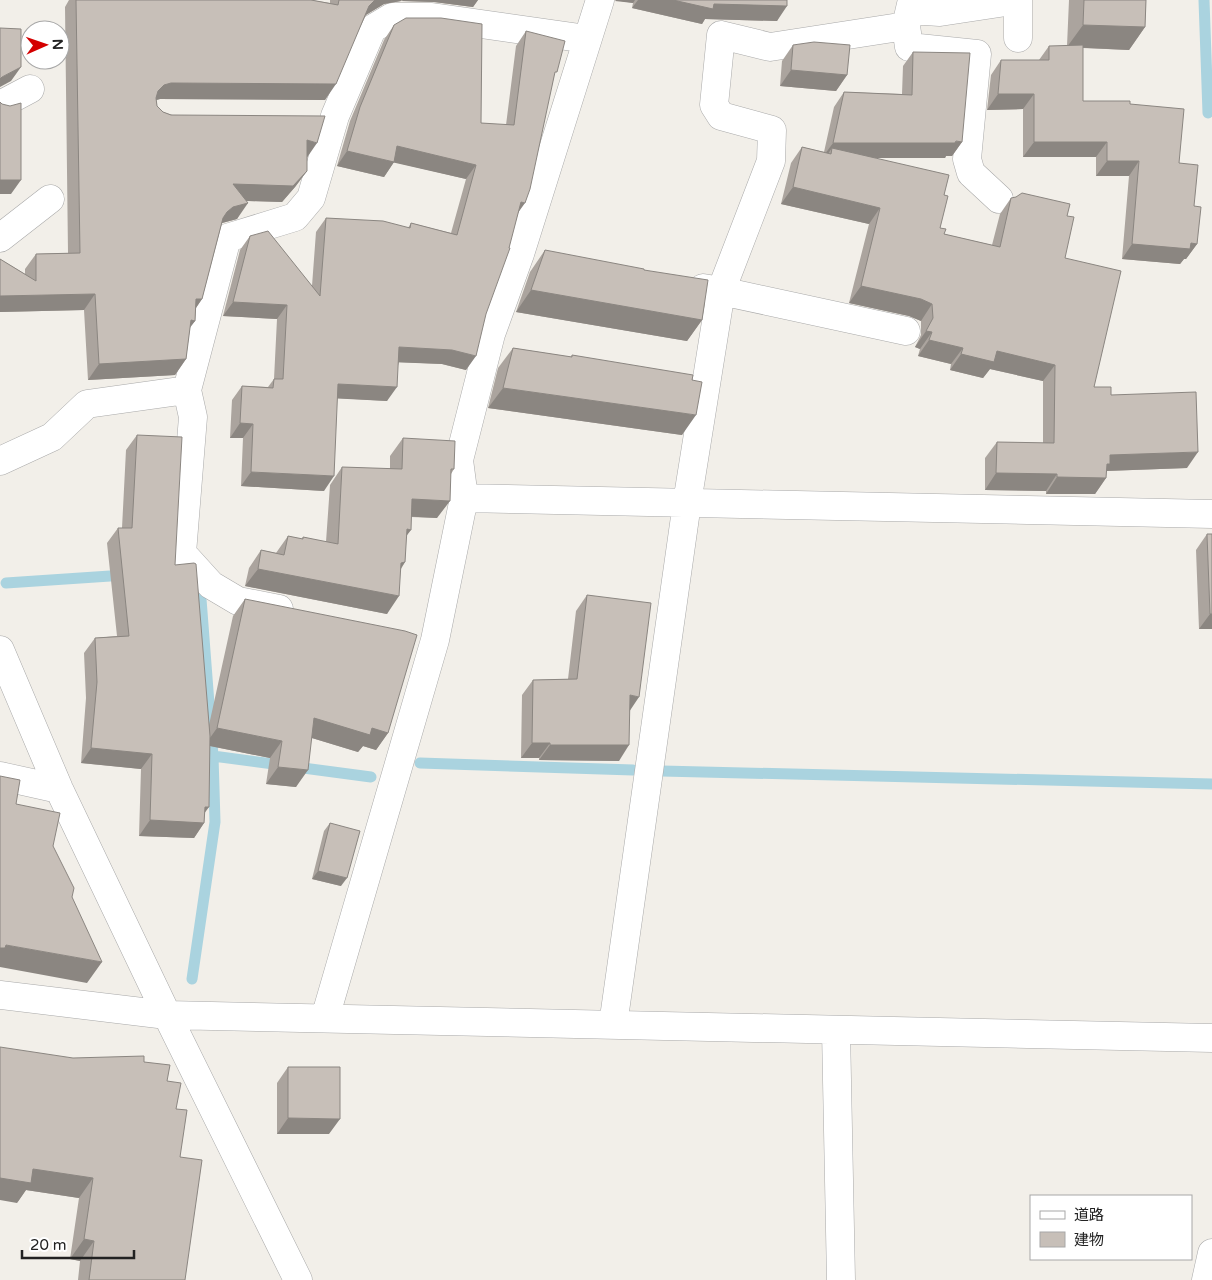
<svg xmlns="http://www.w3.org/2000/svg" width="1212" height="1280" font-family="'Varela Round','Noto Sans JP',sans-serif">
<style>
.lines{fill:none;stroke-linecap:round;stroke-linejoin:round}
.stream{stroke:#aad3df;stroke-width:11}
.minor-casing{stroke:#a9a9a9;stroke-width:29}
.minor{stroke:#fff;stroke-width:28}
.wall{fill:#aba49e}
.shaded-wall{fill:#8b8681}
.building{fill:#c7bfb8;stroke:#8b8681}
</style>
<rect width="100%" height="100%" fill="#f2efe9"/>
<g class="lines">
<!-- stream -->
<path class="stream" d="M1204,0L1208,113
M6,583L125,575
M213,756L371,777
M420,763L633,770
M662,771L1212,784
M192,979L215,822L213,756L201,599L194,580"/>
<defs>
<path id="minor" d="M912,0L906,26L909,47L977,54L967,159L971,173L999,199
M1018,0V38
M910,10L940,12L1018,0
M0,105L30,89
M0,238L50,199
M703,288L721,291L771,161L772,130L721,116L714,105L721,35L770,47L906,26
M187,390L227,238L295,217L311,198L335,116L372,29L392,17H432L587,39
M0,461L52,437L87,404L187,390L193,417L182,553L211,585L238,601L279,609
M464,498L1212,514
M0,650L59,789L167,1015L298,1280
M0,776L59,789
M0,995L167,1015L1212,1038
M325,1018L435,640L464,498L459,460L491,334L520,254L600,0
M613,1025L687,503L721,291L906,331
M836,1030L841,1280
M1206,1280L1212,1253"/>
</defs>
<!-- minor casing -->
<use href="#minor" class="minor-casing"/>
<!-- minor -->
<use href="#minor" class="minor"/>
</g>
<!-- wall -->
<path class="wall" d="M69,0H311L330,3V0H478L473,7L434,2L402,1V0L401,1L384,4L366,15L325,100L160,99L156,100L157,106L163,112L307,158V171L295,187L282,202L246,201L237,219L222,223L202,299L196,308L195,321L190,327L186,359L175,375L88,380L84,310L0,312V259L25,274V269L36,254L68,253L65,7Z
M615,0H787L777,21L705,19L702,24L632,8L633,3Z
M1069,0H1146L1145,27L1129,50L1083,48V101L1130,104L1179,163L1194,206L1197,244L1186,259H1184L1180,264L1122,259L1129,176H1096V157H1023V109L987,110L991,75L1001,60H1039L1049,46H1067Z
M394,25L481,123L506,125L516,46L526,31L554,77L518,213L466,370L442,364L399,362L387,401L337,398L324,491L241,486L243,438H230L232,400L242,386L268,387L274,379L277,319L223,316L240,250L250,236L312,286L316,232L326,218L408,228L411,223L451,233L466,179L394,162L384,177L337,166L350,121L384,40Z
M793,45L847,75L836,91L780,86L782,61Z
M913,52L962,142L952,156H946L945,158H874L944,195L940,228L944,234L992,245L1000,214L1011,198L1067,216L1065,258L1094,387L1111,395L1187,468L1106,471V478L1095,494H1046V491L985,490V458L997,442L1043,443V381L990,369L983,378L950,370L951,364L918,356L920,349L915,347L921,335V321L909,316L849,303L869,224L781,204L791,163L802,147L824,152L834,107L844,92L902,94L903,66Z
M545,250L702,320L687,341L516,312L530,272Z
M513,348L571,357L572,355L692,380L682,435L488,408L498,368Z
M137,435L175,565L209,725L233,616L245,599L388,733L376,750L363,746L358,752L312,738L296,787L266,784L270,758L210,746L204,823L194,838L139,836L141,769L81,763L86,698L84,653L95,638L117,636L107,543L118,528H122L126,450Z
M403,438L454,469L451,474L437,518L411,517L406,536L405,562L401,569L387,614L245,586L249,568L261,550L276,553L288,536L302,539L303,537L326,542L330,485L342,467L390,469V456Z
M1207,534L1212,629H1199L1196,550Z
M587,595L630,710L619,761L539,760V758H521L522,695L533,680L568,679L576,611Z
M330,823L341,886L312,879L324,831Z
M73,1058L144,1062L167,1081L176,1109L180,1157L185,1280H78L80,1261L70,1259L79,1198L26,1190L17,1203Z
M288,1067L329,1134H277V1083Z"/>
<!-- shaded-wall -->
<path class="shaded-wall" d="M375,0H402L401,1L384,4L364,16L369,6Z
M403,0H478L473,7L434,2L402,1Z
M616,0H635L633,3L615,1Z
M638,0H673L787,6L777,21L705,19L702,24L632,8Z
M1083,25L1145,27L1129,50L1067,47Z
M21,67L11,81L0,87V79L2,77Z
M791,70L847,75L836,91L780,86Z
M171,83L336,84L325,100L160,99L153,101L158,91L164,85Z
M998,94H1034L1023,109L987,110Z
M307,140L317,143L306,159Z
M962,142L952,156H946L945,158H828L831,154L832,148L825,158H822L833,143Z
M1034,142H1107L1096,157H1023Z
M397,146L476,165L466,179L387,161Z
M347,151L394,162L384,177L337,166Z
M1107,161H1139L1129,176H1096Z
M307,171L295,187L282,202L222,200L233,184Z
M0,180H21L11,194H0Z
M793,187L880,208L869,224L781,204Z
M521,202L525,203L515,217Z
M248,203L237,219L222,223L215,228L227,212L233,207Z
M1191,243L1197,244L1186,259H1184L1180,264L1122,259L1132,244Z
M861,286L921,299L932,304L921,321L909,316L849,303Z
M531,290L702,320L687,341L516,312Z
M95,294L84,310L0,312V296Z
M196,299H202L191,315Z
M233,302L287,305L277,319L223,316Z
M191,320L195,321L183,337Z
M926,331L932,332L920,349L915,347Z
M929,340L963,348L951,364L918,356Z
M399,347L452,350L476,356L466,370L442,364L389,362Z
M997,351L1055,365L1043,381L990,369L983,378L950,370L961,354Z
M186,359L175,375L88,380L99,364Z
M338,384L397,387L387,401L328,398Z
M503,388L696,415L682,435L488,408Z
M240,423L253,424L243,438H230Z
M1198,452L1187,468L1105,471L1106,478L1095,494H1046L1057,477L1110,455Z
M251,472L334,476L324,491L241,486Z
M996,473L1057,474L1046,491L985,490Z
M412,499L450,501L437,518L400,516Z
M407,529L411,530L398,547Z
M405,562L393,580L401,563Z
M258,569L399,596L387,614L245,586Z
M1210,614H1212V629H1199Z
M630,695L639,697L629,712Z
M314,718L372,728L388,733L376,750L363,746L358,752L302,735Z
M217,728L282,741L270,758L205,745Z
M532,743H550L539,758H521Z
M550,745H629L619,761L539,760Z
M91,748L152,754L141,769L81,763Z
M278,767L308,770L296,787L266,784Z
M205,807H209L198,822L204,823L194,838L139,836L150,820Z
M318,871L347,878L341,886L312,879Z
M6,945L102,962L87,983L0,967V948Z
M288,1118L340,1119L329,1134H277Z
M33,1169L93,1178L79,1198L26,1190L17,1203L0,1200V1178Z
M84,1239L94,1241L80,1261L70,1259Z"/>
<!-- building -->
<path class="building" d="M76,0H311L338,5L339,0H375L369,6L336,84L171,83L164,85L158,91L156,98L157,106L163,112L171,115L325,116L317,143L307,140V171L293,186L233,184L248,203L233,207L227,212L223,218L202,299H196L195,321L191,320L186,359L99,364L95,294L0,296V259L36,281V254L80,253Z
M673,0H787V6L714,4L713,9Z
M1084,0H1146L1145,27L1083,25Z
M406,18H441L482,24L481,123L514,125L526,31L565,41L557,72H555L530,189L525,203L521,202L509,248H510L486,314L476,356L452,350L399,347L397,387L338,384L334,476L251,472L253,424L240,423L242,386L273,388L274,379H283L287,305L233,302L250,236L268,231L320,296L326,218L383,221L410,228L411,223L457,235L476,165L397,146L394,162L347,151L360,107L394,25Z
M0,28L21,29V67L2,77L0,79Z
M814,42L850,45L847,75L791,70L793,45Z
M1083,45V101H1130V104L1184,109L1179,163L1198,165L1194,206L1201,207L1197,244L1191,243L1190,249L1132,244L1139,161H1107V142H1034V94H998L1001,60H1049V46Z
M913,52L970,53L962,142L956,141L955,143H833L844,92L912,95Z
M0,102L2,104L10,106L21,103V180H0Z
M802,147L831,154L832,148L949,175L944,195L948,196L940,228L946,229L944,234L1000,247L1011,198L1016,197L1022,193L1070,204L1067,216L1074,217L1065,258L1121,271L1094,387H1111V395L1196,392L1198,452L1110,455V464H1107L1106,478L1057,477V474L996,473L997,442L1054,443L1055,365L997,351L994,362L961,354L963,348L929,340L932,332L926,331L933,318L932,304L921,299L861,286L880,208L793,187Z
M545,250L644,269V270L708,280L702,320L531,290Z
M513,348L572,357V355L693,375L692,380L702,382L696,415L503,388Z
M137,435L182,437L175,565L194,563L196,564L210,736L209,807H205L204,823L150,820L152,754L91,748L97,682L95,638L129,636L118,528H132Z
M403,438L455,441L454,469H451L450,501L412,499L411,530L407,529L405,562L401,563L399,596L258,569L261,550L284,555L288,536L303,539V537L338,544L342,467L402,469Z
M1207,534H1212V614H1210Z
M587,595L651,603L639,697L630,695L629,745H550V743H532L533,680L577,679Z
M245,599L405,631L417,635L388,733L372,728L370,735L314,718L308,770L278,767L282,741L217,728Z
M0,776L20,780L16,804L60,813L53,846L74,888L72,897L102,962L6,945L5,948H0Z
M330,823L360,831L347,878L318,871Z
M0,1047L73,1058L144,1056V1062L170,1065L167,1081L181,1083L176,1109L187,1110L180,1157L202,1160L185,1280H89L94,1241L84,1239L93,1178L33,1169L31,1183L0,1178Z
M288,1067H340V1119L288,1118Z"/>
<!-- legend -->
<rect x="1030" y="1195" width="162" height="65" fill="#ffffff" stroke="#a7a7a7"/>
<rect x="1040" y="1211" width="25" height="8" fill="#ffffff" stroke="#a7a7a7"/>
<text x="1074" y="1220" font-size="15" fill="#222222">道路</text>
<rect x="1040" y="1232" width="25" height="15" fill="#c7bfb8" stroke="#a7a7a7"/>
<text x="1074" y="1245" font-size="15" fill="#222222">建物</text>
<!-- north arrow -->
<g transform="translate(45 45) rotate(88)"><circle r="24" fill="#ffffff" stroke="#a7a7a7"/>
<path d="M0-4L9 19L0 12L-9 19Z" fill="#d40000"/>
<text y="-8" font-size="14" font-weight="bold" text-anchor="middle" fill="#222222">N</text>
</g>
<!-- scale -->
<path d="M22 1250v8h112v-8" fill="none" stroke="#222222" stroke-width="2.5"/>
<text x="30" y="1250" font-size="15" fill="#222222" stroke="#ffffff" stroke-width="4" paint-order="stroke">20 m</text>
</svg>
